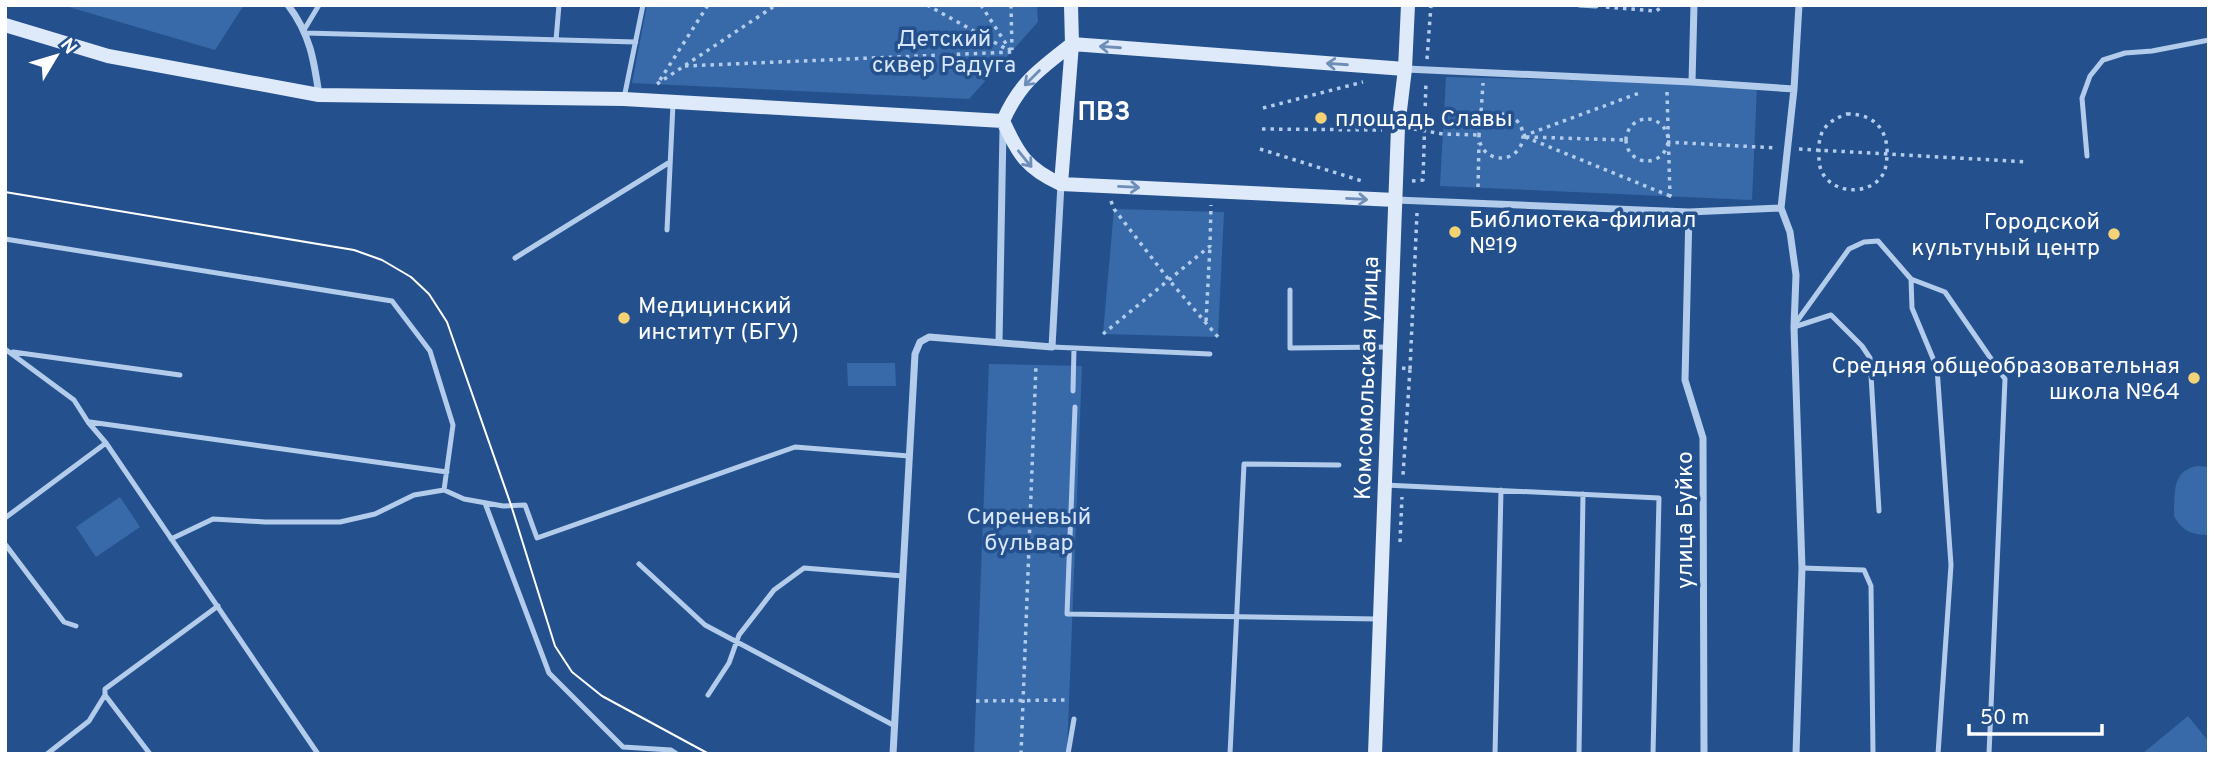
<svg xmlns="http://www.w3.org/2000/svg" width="2214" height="759" font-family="Overpass,sans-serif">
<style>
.green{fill:#386aa9}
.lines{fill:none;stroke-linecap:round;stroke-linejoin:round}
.path{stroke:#b3cceb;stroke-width:3.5;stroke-dasharray:3.5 5;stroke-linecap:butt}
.lane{stroke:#b3cceb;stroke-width:5}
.street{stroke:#b3cceb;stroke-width:7}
.secondary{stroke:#dee9f9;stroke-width:14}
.tram{stroke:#fff;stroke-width:2}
.oneway{stroke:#6e8eb8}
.poi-dot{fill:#f5d276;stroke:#24518d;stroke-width:2.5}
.labels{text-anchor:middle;stroke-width:7;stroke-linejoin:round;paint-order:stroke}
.park-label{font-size:23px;fill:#d8e6f8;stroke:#24518d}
.poi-label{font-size:23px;fill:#fff;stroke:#24518d;text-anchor:start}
.street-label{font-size:23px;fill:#fff;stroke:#24518d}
.quarter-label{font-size:26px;font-weight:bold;fill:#fff;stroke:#24518d}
</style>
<rect width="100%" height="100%" fill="#24518d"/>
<!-- green -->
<path class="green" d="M62,5H244L215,50Z
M647,5H1037L1038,22L969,99L632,83Z
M1446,77L1757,85L1752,200L1440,186Z
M1114,209L1224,212L1218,337L1103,334Z
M847,363H895L896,386H848Z
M989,364L1082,366L1067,754H974Z
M2197,466L2209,467V535C2192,535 2182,531 2174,516C2175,495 2171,471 2197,466Z
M120,497L140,527L96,557L76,527Z
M2188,716L2209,742V749L2202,754H2142Z"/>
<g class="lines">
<!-- path -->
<path class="path" d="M927,5L1010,51
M981,5L1010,50
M1011,5L1012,50
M1606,7L1656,11L1665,5
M1427,59L1431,5
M685,66L1012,52
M660,80L708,5
M657,84L776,5
M1667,92L1670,196L1673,198
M1263,108L1363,82
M1847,114C1879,114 1891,135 1886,165C1882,194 1837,198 1823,174C1818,166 1819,157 1819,148C1819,128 1830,120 1847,114Z
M1479 136a22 22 0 1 1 44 0a22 22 0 1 1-44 0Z
M1626 140a21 21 0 1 1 42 0a21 21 0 1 1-42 0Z
M1480,128L1483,83
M1262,129L1382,130
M1414,129L1443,134L1479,135
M1523,136L1642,92
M1525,137L1670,196
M1526,137L1626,140
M1667,142L1777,148
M1260,149L1362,181
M1799,149L2028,162
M1412,181L1423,180L1426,81
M1478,187L1479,143
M1111,201L1114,209L1169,280L1218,337
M1206,321L1210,246
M1103,334L1210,246L1211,205
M1402,368L1410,369L1403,475
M1410,369L1417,213
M983,516L1060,517
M1400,542L1402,497
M976,701L1069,700
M1021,754L1036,365"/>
<!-- lane -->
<path class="lane" d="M1579,5L1596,6
M304,30L319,5
M305,33L636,42
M556,40L559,5
M624,98L643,5
M2087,156L2082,98L2090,76L2103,60L2125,53L2152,51L2209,40
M667,230L673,104
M5,239L392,301L430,351L453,425L444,490
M515,258L670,162
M1911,279L1945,292L2005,379L1989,754
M1290,290V348L1387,347
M1795,324L1849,249L1864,242L1878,241L1911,279L1912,308L1937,368L1951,565L1938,754
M1794,327L1831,315L1862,346L1870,358L1879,511
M1052,347L1210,354
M5,349L74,400L88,422L106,443L318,754
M13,352L180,375
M1073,391L1074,348
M1075,407L1067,614L1377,619
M90,422L447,472
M1385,485L1659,498L1653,754
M485,503L549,673L623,747L671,750L677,754
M5,518L106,443
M171,539L213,519L265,522H340L375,514L414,495L444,490L464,499L503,506L525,505L537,538L795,447L909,456
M5,544L64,622L76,626
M639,564L705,625L895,726
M1802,568L1864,570L1871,586L1873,754
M708,695L729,663L739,635L774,590L804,568L903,576
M47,754L89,721L105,695
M150,754L105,695V689L218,606
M1068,754L1074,719
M1230,754L1244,464L1339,465
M1495,754L1501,490
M1579,754L1583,494"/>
<!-- street -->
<path class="street" d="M288,5C310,34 314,60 319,95
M1694,5L1692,82L1794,89
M1406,69L1692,82
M1396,200L1689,212
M999,342L1003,130
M893,754L915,354L920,342L929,337L1052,347L1061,184
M1704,754L1703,438L1685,380L1689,212L1781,208
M1796,754L1802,568L1794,327L1796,275L1790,232L1781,208L1794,89L1799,5"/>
<!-- secondary -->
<path class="secondary" d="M5,25L108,56L319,95L624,99L1003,121
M1061,184L1072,44L1071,5
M1395,200L1061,184C1027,169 1018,154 1003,121C1020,82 1039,70 1072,44L1405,69
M1375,754L1398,127L1405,69L1408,5"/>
<!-- tram -->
<path class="tram" d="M5,192L354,250L382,260L411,277L429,294L447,322L511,505L555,646L572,672L602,696L709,754"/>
</g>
<!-- one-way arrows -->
<defs><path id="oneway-shaft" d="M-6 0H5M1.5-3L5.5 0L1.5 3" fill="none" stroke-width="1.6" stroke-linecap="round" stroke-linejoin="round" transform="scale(1.75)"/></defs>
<g class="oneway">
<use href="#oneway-shaft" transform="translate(1110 47) rotate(-176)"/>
<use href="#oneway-shaft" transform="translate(1337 64) rotate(-176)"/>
<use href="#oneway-shaft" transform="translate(1032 78) rotate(135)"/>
<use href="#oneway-shaft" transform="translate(1025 159) rotate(51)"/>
<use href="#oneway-shaft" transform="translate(1129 187) rotate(3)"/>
<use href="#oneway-shaft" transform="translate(1357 199) rotate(3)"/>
</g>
<!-- markers -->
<g class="poi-dot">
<circle cx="1321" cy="118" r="7"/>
<circle cx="1455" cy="232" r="7"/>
<circle cx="2114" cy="234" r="7"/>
<circle cx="624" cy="318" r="7"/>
<circle cx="2194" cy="378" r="7"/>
</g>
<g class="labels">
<!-- park labels -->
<g class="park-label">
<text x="944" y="46">Детский<tspan x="944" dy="26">сквер Радуга</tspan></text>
<text x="1029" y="524">Сиреневый<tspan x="1029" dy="26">бульвар</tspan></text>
</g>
<!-- poi labels -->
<g class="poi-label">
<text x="1335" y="126">площадь Славы</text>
<text x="1469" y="227">Библиотека-филиал<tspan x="1469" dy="26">№19</tspan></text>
<text x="2100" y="229" text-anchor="end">Городской<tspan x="2100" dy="26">культуный центр</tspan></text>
<text x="638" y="313">Медицинский<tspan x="638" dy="26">институт (БГУ)</tspan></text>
<text x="2180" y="373" text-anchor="end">Средняя общеобразовательная<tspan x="2180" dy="26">школа №64</tspan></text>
</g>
<!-- street labels -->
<g class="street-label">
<text transform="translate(1366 378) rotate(-88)" y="8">Комсомольская улица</text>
<text transform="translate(1684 520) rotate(-90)" y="8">улица Буйко</text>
</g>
<!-- quarter labels -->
<g class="quarter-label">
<text x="1104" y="120">ПВЗ</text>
</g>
</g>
<!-- border -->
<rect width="2214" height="759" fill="none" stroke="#ffffff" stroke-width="14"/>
<!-- north arrow -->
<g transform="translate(56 56) rotate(52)" stroke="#24518d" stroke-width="5" paint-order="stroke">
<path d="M0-5L12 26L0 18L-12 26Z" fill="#ffffff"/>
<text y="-10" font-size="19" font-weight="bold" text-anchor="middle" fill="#ffffff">N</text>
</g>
<!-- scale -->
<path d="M1969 724v10h133v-10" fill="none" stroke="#ffffff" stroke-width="3.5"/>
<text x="1980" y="724" font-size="21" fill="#ffffff" stroke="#24518d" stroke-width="5" paint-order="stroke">50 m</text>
</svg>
